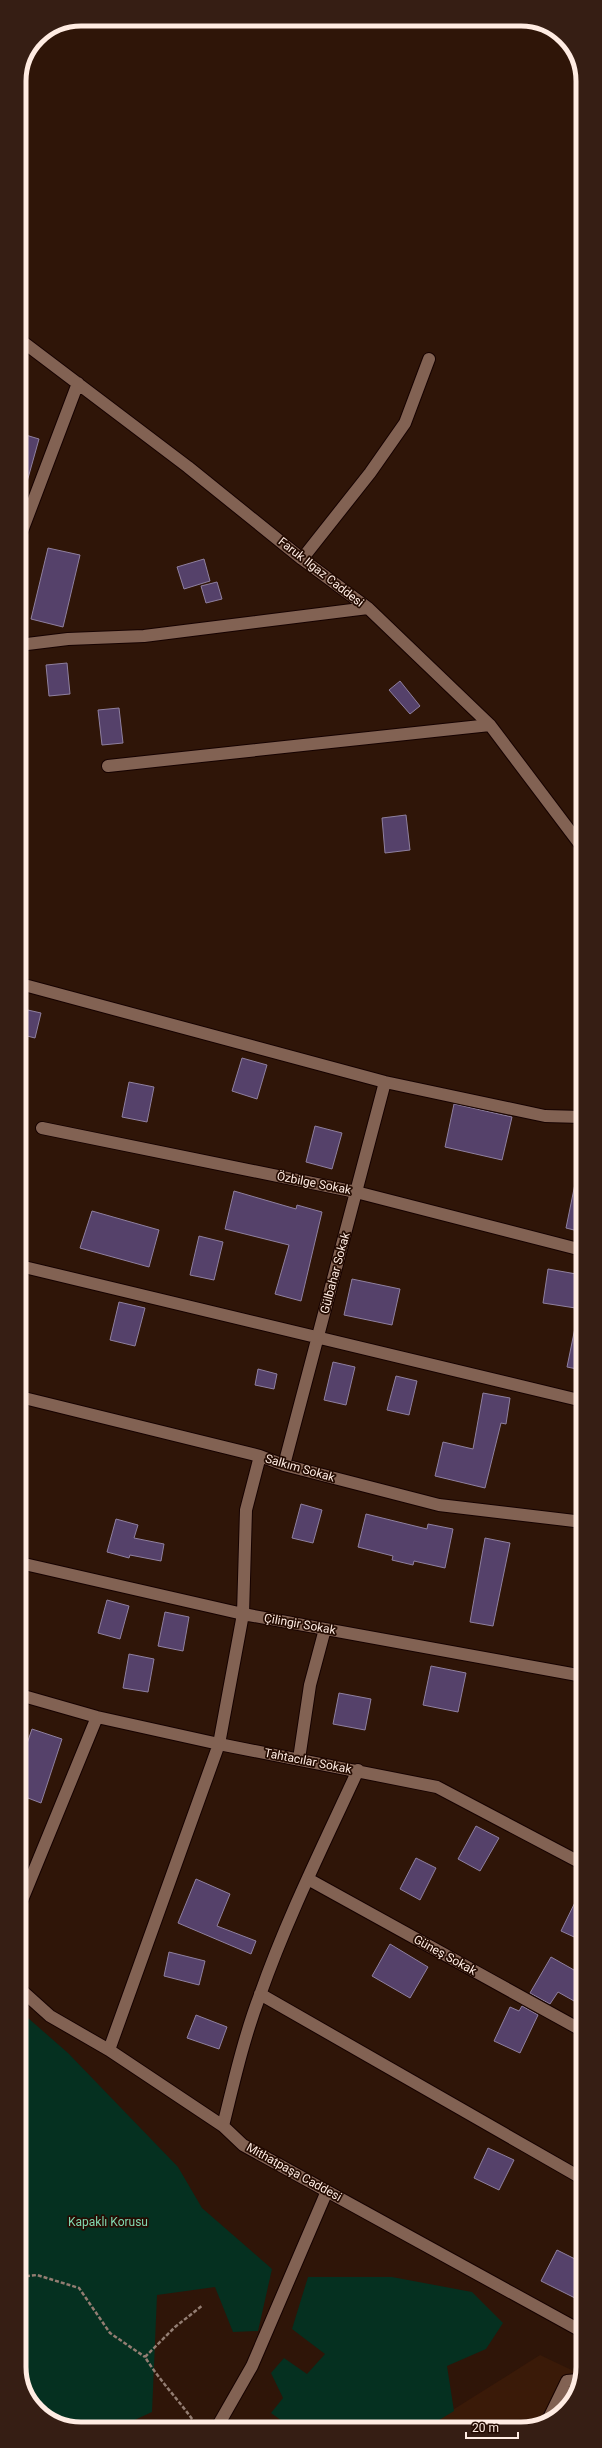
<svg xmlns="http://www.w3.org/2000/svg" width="602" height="2448" font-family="Roboto,sans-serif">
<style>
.built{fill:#3a1a08}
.green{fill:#053020}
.building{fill:#55416a;stroke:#8f809f}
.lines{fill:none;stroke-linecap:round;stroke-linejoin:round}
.minor-casing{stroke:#160200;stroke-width:14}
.path{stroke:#937d72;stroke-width:2.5;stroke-dasharray:4 2;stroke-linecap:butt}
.minor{stroke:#826253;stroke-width:12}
.labels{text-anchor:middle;stroke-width:3.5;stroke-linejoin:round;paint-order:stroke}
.street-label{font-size:12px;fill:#ffece3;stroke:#250c02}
.park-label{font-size:12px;fill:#80d7b0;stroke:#250c02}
.rim{fill:none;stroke:#ffece3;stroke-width:5}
</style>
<rect width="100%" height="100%" fill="#2f1508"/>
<!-- built -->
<path class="built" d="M540,2355L580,2374L568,2408L533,2428H424Z"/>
<!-- green -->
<path class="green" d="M20,2011L68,2053L178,2167L202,2208L272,2269L258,2331L233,2332L215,2287L157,2295L152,2412L119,2427L121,2429H77L40,2413L20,2379Z
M308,2277H392L472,2292L503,2323L486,2349L447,2366L454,2411L426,2428H360L285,2423L271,2413L283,2398L271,2373L284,2358L307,2374L325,2354L292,2329Z"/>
<!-- building -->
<path class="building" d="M19,433L39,439L23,496L19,495Z
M48,548L80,555L63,627L31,619Z
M204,559L210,581L184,589L177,567Z
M217,582L222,599L206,603L201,586Z
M67,663L70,694L49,696L46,665Z
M400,681L420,706L410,714L389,690Z
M119,708L123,743L102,745L98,710Z
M406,815L410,850L385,853L382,818Z
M19,1008L41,1013L35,1038L19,1034Z
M242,1058L267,1065L257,1099L232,1091Z
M129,1082L154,1087L147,1122L122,1117Z
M454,1104L512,1117L502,1160L445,1147Z
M315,1126L342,1133L332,1169L306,1162Z
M576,1179L582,1180V1232L566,1228Z
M234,1191L296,1209L297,1205L322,1212L301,1301L275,1294L289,1245L225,1229Z
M92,1211L159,1230L149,1267L80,1248Z
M199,1236L223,1242L214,1280L190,1275Z
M548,1269L582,1275V1309L543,1303Z
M352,1279L400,1289L392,1325L344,1315Z
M119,1302L145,1308L135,1346L110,1340Z
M576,1323H582V1370L567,1367Z
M333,1362L355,1367L346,1405L324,1400Z
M258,1369L277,1374L274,1389L255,1385Z
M396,1376L417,1381L409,1415L387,1410Z
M483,1393L510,1398L506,1424L501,1423L485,1488L435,1476L443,1442L473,1449Z
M301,1504L322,1510L313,1543L292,1538Z
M366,1514L427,1529L428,1524L453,1529L445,1568L414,1561L413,1565L392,1560L393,1556L358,1547Z
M116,1519L138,1525L134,1538L164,1544L161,1561L130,1555L129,1558L107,1552Z
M485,1538L510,1543L493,1626L470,1622Z
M107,1600L129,1606L120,1639L98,1633Z
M165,1612L189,1617L183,1651L158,1646Z
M129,1654L154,1659L148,1692L123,1688Z
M431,1666L466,1673L458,1712L423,1705Z
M339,1693L371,1699L365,1730L333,1724Z
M32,1729L62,1739L41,1803L20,1795V1764Z
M476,1826L499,1838L480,1871L458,1859Z
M416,1858L436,1868L420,1900L400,1889Z
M196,1879L230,1894L217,1926L256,1941L251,1954L178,1923Z
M583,1886V1941L561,1931Z
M390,1944L428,1967L410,1998L372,1976Z
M169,1952L205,1961L199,1985L164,1976Z
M583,1954V2006L558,1992L550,2004L530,1993L551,1957L574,1970Z
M522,2006L538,2015L520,2053L494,2041L510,2007L519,2011Z
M196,2015L227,2027L219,2049L187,2038Z
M488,2148L514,2160L499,2190L474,2178Z
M557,2250L583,2263V2302L541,2281Z"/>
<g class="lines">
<defs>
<path id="minor" d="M19,339L188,467L302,559L368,608L490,725L582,847
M19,539L78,383
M302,559L370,473L405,423L429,359
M19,645L68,639L144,636L368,608
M108,766L490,725
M28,986L385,1082L545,1116L582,1117
M42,1128L356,1192L582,1250
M20,1266L583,1401
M20,1397L260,1456L284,1465L439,1505L583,1522
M284,1465L385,1082
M20,1563L243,1614L583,1676
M20,1695L97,1717L219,1744L437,1787L583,1864
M299,1759L310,1685L325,1629
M308,1879L583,2031
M20,1905L97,1717
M20,1989L50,2016L109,2050L223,2126L243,2145L583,2332
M260,1994L583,2179
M109,2050L219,1744L243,1614L246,1510L260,1456
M223,2126C234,2081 244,2037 260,1995C287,1918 324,1844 358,1770
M549,2418L567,2381L578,2380
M216,2429L252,2366L327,2191"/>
</defs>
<!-- minor casing -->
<use href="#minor" class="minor-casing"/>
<!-- path -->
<path class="path" d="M20,2277L37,2275L79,2288L110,2333L145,2357
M199,2429C182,2403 161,2383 145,2357L175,2327L203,2305"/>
<!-- minor -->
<use href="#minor" class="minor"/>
</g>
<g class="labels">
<!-- street labels -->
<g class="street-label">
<text transform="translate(321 572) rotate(38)" y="4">Faruk Ilgaz Caddesi</text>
<text transform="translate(314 1183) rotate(11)" y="4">Özbilge Sokak</text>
<text transform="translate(335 1273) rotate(-75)" y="4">Gülbahar Sokak</text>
<text transform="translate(300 1468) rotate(16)" y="4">Salkım Sokak</text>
<text transform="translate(300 1624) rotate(10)" y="4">Çilingir Sokak</text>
<text transform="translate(308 1761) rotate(11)" y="4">Tahtacılar Sokak</text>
<text transform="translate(445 1955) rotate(29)" y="4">Güneş Sokak</text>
<text transform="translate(294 2172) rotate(29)" y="4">Mithatpaşa Caddesi</text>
</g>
<!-- park labels -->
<g class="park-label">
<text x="108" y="2226">Kapaklı Korusu</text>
</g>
</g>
<!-- crop -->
<path d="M0 0H602V2448H0ZM81 26H521A55 55 0 0 1 576 81V2367A55 55 0 0 1 521 2422H81A55 55 0 0 1 26 2367V81A55 55 0 0 1 81 26Z" fill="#361e14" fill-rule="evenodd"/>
<path class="rim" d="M81 26H521A55 55 0 0 1 576 81V2367A55 55 0 0 1 521 2422H81A55 55 0 0 1 26 2367V81A55 55 0 0 1 81 26Z"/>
<!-- scale -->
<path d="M466 2432v6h52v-6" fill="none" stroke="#ffece3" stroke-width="2"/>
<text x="472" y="2432" font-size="12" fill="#ffece3" stroke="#250c02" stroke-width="3" paint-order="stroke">20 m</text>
</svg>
